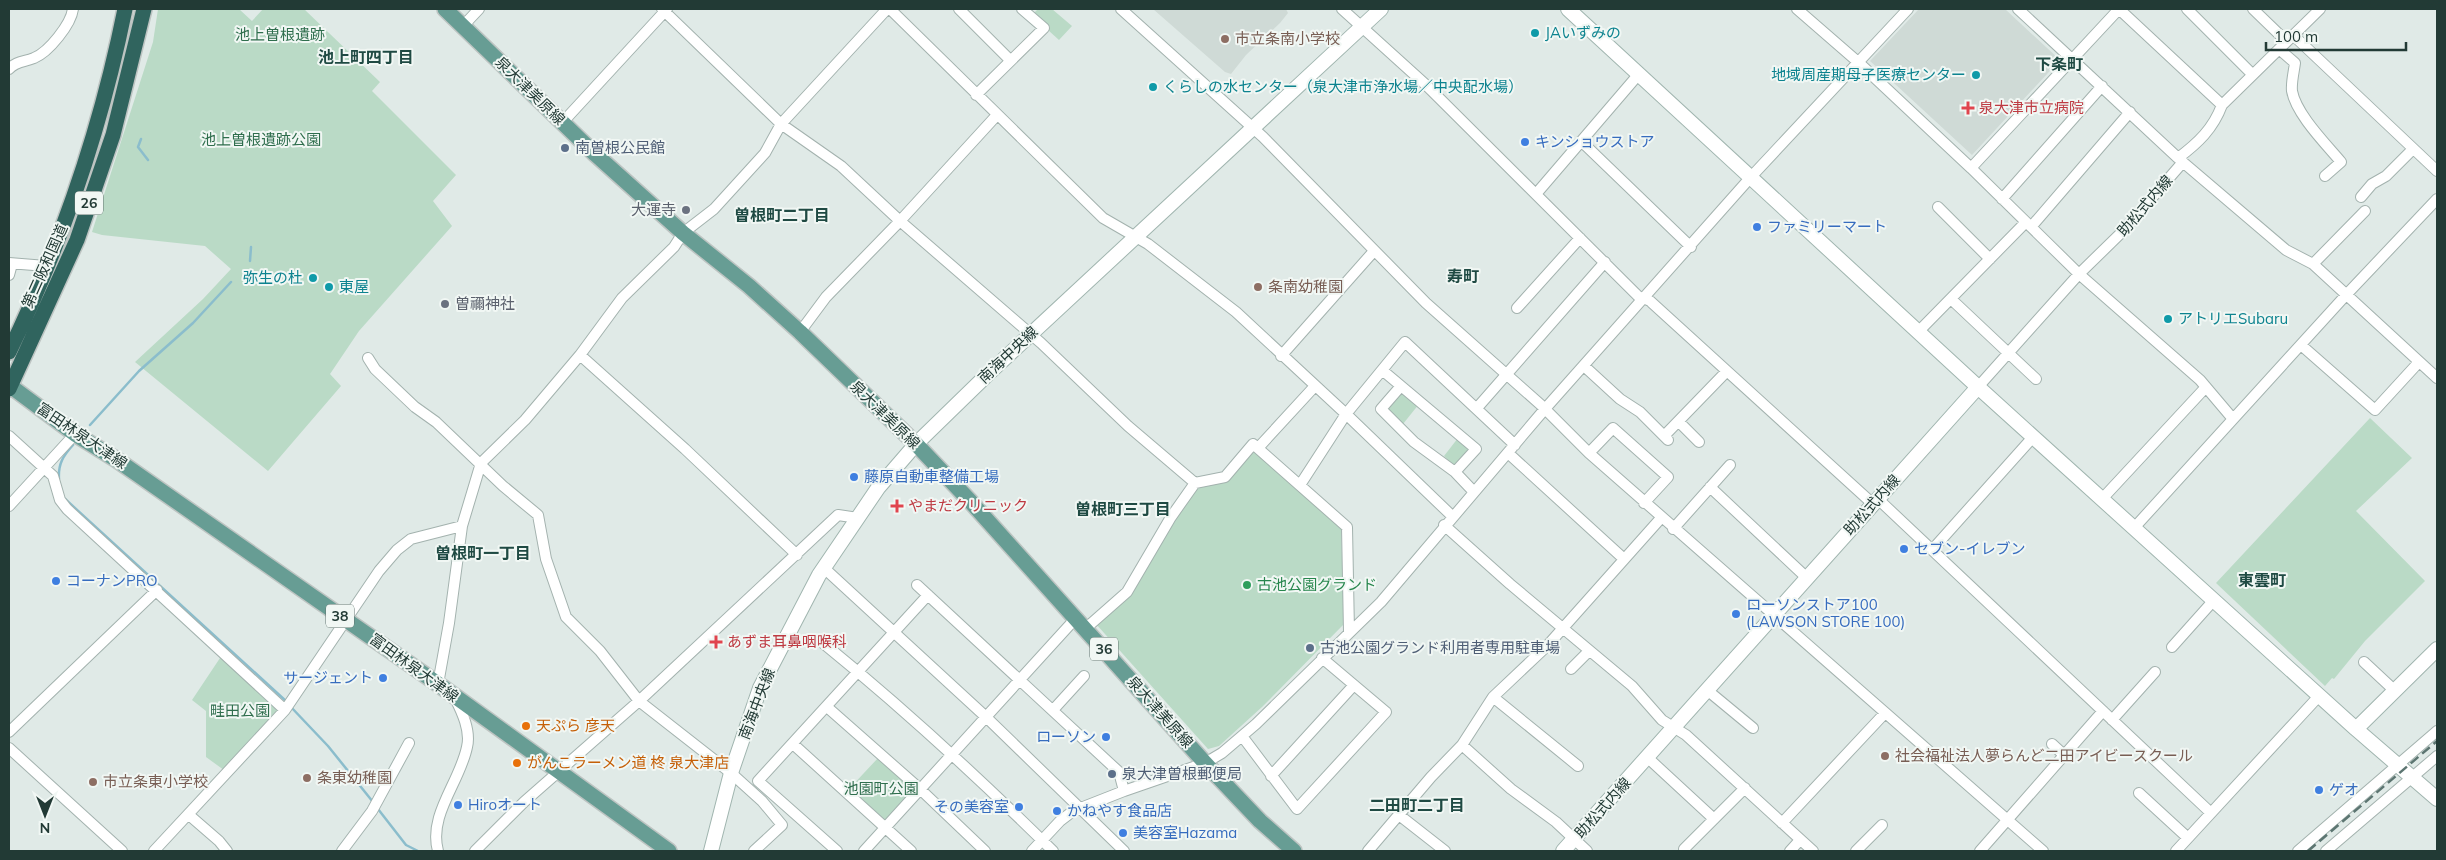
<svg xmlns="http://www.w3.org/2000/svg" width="2446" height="860" font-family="Mulish,'Noto Sans JP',sans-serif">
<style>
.built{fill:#cfdad6}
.green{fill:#badac6}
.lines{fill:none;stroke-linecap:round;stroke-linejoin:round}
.stream{stroke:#8bbdcc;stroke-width:2.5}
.street-casing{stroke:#a3b2ae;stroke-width:12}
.secondary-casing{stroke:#a0b5af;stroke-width:16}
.primary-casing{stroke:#bdc4c2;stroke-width:18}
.highway-casing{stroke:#bdc4c2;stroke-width:18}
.street{stroke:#fff;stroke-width:10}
.secondary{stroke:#fff;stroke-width:14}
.primary{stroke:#679d94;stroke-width:15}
.highway{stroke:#30645e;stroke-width:15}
.rail{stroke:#5c7571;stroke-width:2.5;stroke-dasharray:10 5;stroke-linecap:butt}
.culture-dot{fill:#0f9aa8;stroke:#f1f7f4;stroke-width:2}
.education-dot{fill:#8d6e63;stroke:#f1f7f4;stroke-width:2}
.health-dot{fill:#e0444e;stroke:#f1f7f4;stroke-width:2}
.shop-dot{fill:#3f7fe0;stroke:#f1f7f4;stroke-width:2}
.service-dot{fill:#5c6f8a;stroke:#f1f7f4;stroke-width:2}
.worship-dot{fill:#6b7280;stroke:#f1f7f4;stroke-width:2}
.leisure-dot{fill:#2e9e5b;stroke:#f1f7f4;stroke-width:2}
.food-dot{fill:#e8710a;stroke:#f1f7f4;stroke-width:2}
.labels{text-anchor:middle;stroke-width:4;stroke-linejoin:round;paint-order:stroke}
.shield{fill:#f1f7f4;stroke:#60736e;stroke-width:1}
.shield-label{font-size:14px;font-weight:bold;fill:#223a35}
.culture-label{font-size:15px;fill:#0d838f;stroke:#f1f7f4;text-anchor:start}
.park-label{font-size:15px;fill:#2f6e4d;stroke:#f1f7f4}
.education-label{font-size:15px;fill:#785e54;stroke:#f1f7f4;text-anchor:start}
.street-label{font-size:15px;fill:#223a35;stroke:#f1f7f4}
.health-label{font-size:15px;fill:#be3a42;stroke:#f1f7f4;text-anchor:start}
.shop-label{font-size:15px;fill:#366cbe;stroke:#f1f7f4;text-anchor:start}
.service-label{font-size:15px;fill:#4e5e75;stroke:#f1f7f4;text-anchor:start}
.worship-label{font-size:15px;fill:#5b616d;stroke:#f1f7f4;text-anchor:end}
.leisure-label{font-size:15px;fill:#27864d;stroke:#f1f7f4;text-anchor:start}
.food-label{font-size:15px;fill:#c56008;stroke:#f1f7f4;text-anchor:start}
.neighbourhood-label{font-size:16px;font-weight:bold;fill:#1f4a43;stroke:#f1f7f4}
</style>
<rect width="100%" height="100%" fill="#e0eae7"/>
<!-- built -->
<path class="built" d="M1153,9H1286L1288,13L1280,23L1246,55L1231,74L1225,72Z
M1919,9H2005L2060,60L1972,155L1870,61Z"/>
<!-- green -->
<path class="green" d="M158,9H239L252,21L263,9H304L380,82L372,91L456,175L433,201L452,226L359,331L330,374L341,386L268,471L135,362L203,299L231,269L205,246L102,235L92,232L153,42Z
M1038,9H1052L1072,26L1059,40L1048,30L1050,27L1034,13Z
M1404,390L1419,404L1403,424L1387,410Z
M2370,418L2412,458L2356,511L2425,581L2365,641L2334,679L2332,678L2325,686L2216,583Z
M1458,438L1473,450L1456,468L1444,456Z
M1253,451H1256L1341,528L1344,624L1262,707L1219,746L1208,749L1096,624L1129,594L1172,524L1196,490L1203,486L1226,481Z
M224,652L277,702L279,717L228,773L206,757V711L192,700Z
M878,758L911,786L913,791L887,819L884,820L849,789Z"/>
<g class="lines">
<!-- stream -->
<path class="stream" d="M141,139L138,147L148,160
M250,261L251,247
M90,425L139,371L193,323L231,282
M59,479C58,464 63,456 73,445
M64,498L287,702
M290,706L328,746L373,802
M378,809L406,845L418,851"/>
<defs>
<path id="street" d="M662,9L781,124L841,166L900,221L1041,343L1128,426L1195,483L1171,517L1127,592L1085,629
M890,9L1103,218L1148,244L1236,312L1346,414L1452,516
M959,9L1010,60
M1121,9L1263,137L1426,303L1541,405L1589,453L2043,851
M1342,9L1426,85L1638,296L1650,301L1873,504
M1797,9L1858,62L1971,168
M2018,9L2178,158L2286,250L2313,264L2437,378
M2119,9L1971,168L2079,274L2200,380L2233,419
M2119,9L2222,105
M2187,9L2252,74
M2253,9L2286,41
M463,26L479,9
M2293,35L2437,171
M2279,49L2295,63C2294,71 2291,83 2292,91C2296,114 2326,144 2341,162L2325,176
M9,69C16,61 25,62 34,58C49,52 71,24 73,9
M976,95L1044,28L1022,9
M562,123L667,9
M1581,141L1691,247
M2178,158C2198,143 2213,129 2222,105L2320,9
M1536,194L1638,75
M2361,197L2372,184L2386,176L2413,149
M2002,199L2102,86
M1938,207L1990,259
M2031,227L2130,112
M9,263L46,266
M2313,264L2365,211
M9,275L12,264
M1951,299L2036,379
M1517,308L1580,238
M800,332L826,297L900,221L997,115
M1918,332L2026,222
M2301,345L2375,410L2419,362
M580,355L685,449L797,555
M1281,356L1374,251
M368,358L375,369L415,407L436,422L503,486L538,515L546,559L566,617L600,651L639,701L731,773L762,801L782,825L754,851
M1584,366L1620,399L1640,412L1668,440
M1382,370L1476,449L1455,472L1474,492
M1401,386L1381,409L1414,442L1455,472
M1978,387L2079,274L2122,232L2183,162
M1477,408L1605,262
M1679,422L1699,442
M9,436L53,476L60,500L67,509L285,710
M1664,436L1727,371
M1258,448L1315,386
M1508,453L1624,559
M1589,453L1613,428L1668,477L1644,503
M1195,483L1225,477L1253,444L1347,527L1349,632
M1300,485L1346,414L1405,342L1515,445
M1710,487L1807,578
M1878,499L2211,813
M2102,499L2206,387
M9,506L75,434
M1444,525L1510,584L1632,686L1662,720L1686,735L1813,851
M2134,528L2346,295L2437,199
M1673,529L1730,465
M1932,550L2033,437
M824,568L986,717L1124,851
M917,585L1119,772L1124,791
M823,643C903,708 980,779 1053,851
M2172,647L2214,600
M2364,662L2394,690
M1571,669L1589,651
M438,684L449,623L462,526L481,463L525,420L580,355L622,298L674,247L683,233L714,209L765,153L781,124L887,9
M1707,690L1753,728
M1493,697L1578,766
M827,707L920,789L985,851
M1053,710L1084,676
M2112,720L2155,672
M9,732L157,590
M1242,736L1297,809L1386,712L1322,658
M793,744L911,851
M2052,744L2065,756
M1462,745L1511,789L1556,822L1587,851
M9,748L122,851
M1648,758L1714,819
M1271,776L1354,685
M2139,793L2188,838
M189,815L219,841L227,851
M1399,815L1445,851
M1782,823L1885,713
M1684,849L1745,788
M154,851L285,710L379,571L397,550L411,539L462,526
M342,851L372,811L409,743
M438,851C428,815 460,782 467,747C471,731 462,712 455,698
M475,851L524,802L639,701L838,515L858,518
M837,851L758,781L928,595
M864,851L1076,618
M1032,851L1060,821L1073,811L1124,791L1205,763L1222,753L1256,724L1381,602L1544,410L1750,178L1908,9
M1368,851L1431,777L1462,745L1493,697L1547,646L1661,518
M1790,851L1800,840
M1856,851L1882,825
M1980,851L2103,711
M2176,851L2319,696
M2298,851L2437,731
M2326,851L2437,756"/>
<path id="secondary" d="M1568,9L1978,387L2356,729L2437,799
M2356,729L2437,649
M711,851L731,773L760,688L819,575L878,488L916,444L989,373L1381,9
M1563,851L1978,387"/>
<path id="primary" d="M445,9L595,154L683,233L749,286L800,332L916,444L970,501L1205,763L1260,821L1294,851
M9,385L75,434L117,460L438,684L669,851"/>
<path id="highway" d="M9,352C62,243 101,128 125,9
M9,389L77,240L113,135L144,9"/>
</defs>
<!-- street casing -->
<use href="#street" class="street-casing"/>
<!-- secondary casing -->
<use href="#secondary" class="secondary-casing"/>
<!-- primary casing -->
<use href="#primary" class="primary-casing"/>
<!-- highway casing -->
<use href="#highway" class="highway-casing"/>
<!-- street -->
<use href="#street" class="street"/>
<!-- secondary -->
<use href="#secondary" class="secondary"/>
<!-- primary -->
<use href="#primary" class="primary"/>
<!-- highway -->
<use href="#highway" class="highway"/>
<!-- rail -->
<path class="rail" d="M2308,851L2437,741"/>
</g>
<!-- markers -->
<g class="culture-dot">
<circle cx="1535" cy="33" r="5"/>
<circle cx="1976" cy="75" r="5"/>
<circle cx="1153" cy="87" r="5"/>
<circle cx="313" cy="278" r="5"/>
<circle cx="329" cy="287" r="5"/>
<circle cx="2168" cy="319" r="5"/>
</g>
<g class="education-dot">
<circle cx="1225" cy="39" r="5"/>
<circle cx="1258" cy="287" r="5"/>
<circle cx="1885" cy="756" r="5"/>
<circle cx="307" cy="778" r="5"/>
<circle cx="93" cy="782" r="5"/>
</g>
<g class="health-dot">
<path d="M1965.5 100.5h5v5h5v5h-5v5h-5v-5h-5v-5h5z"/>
<path d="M894.5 498.5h5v5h5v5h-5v5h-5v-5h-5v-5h5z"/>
<path d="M713.5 634.5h5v5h5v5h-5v5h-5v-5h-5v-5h5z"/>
</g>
<g class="shop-dot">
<circle cx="1525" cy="142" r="5"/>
<circle cx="1757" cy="227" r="5"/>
<circle cx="854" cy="477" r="5"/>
<circle cx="1904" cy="549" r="5"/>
<circle cx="56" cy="581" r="5"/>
<circle cx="1736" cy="614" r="5"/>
<circle cx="383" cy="678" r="5"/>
<circle cx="1106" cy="737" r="5"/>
<circle cx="2319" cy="790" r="5"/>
<circle cx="458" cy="805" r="5"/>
<circle cx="1019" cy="807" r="5"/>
<circle cx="1057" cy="811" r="5"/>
<circle cx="1123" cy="833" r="5"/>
</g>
<g class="service-dot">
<circle cx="565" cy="148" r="5"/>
<circle cx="1310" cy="648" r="5"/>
<circle cx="1112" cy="774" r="5"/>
</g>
<g class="worship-dot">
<circle cx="686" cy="210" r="5"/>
<circle cx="445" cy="304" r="5"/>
</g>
<circle class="leisure-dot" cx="1247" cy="585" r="5"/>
<g class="food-dot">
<circle cx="526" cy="726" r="5"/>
<circle cx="517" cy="763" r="5"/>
</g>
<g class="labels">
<!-- shield labels -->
<g class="shield">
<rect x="75" y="191.5" width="28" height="23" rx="4"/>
<rect x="326" y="604.5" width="28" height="23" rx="4"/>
<rect x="1090" y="637.5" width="28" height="23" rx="4"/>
</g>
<g class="shield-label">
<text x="89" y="208">26</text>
<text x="340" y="621">38</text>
<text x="1104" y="654">36</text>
</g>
<!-- culture labels -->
<g class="culture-label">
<text x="1545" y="38">JAいずみの</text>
<text x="1966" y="80" text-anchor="end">地域周産期母子医療センター</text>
<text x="1163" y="92">くらしの水センター（泉大津市浄水場／中央配水場）</text>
<text x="303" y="283" text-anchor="end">弥生の杜</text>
<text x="339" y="292">東屋</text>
<text x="2178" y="324">アトリエSubaru</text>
</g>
<!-- park labels -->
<g class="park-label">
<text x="280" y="40">池上曽根遺跡</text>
<text x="261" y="145">池上曽根遺跡公園</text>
<text x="240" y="716">畦田公園</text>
<text x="881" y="794">池園町公園</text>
</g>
<!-- education labels -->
<g class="education-label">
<text x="1235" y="44">市立条南小学校</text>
<text x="1268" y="292">条南幼稚園</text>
<text x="1895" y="761">社会福祉法人夢らんど二田アイビースクール</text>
<text x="317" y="783">条東幼稚園</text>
<text x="103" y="787">市立条東小学校</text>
</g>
<!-- street labels -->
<g class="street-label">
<text transform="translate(530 91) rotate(44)" y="5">泉大津美原線</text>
<text transform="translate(2145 206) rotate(-49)" y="5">助松式内線</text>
<text transform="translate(45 266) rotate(-66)" y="5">第二阪和国道</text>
<text transform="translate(1008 355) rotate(-43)" y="5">南海中央線</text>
<text transform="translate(885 415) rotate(44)" y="5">泉大津美原線</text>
<text transform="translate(82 436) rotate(34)" y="5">富田林泉大津線</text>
<text transform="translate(1872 505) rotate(-48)" y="5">助松式内線</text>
<text transform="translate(414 668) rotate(36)" y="5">富田林泉大津線</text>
<text transform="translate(757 704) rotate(-69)" y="5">南海中央線</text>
<text transform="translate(1160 712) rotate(48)" y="5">泉大津美原線</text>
<text transform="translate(1603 808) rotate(-48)" y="5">助松式内線</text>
</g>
<!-- health labels -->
<g class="health-label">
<text x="1979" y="113">泉大津市立病院</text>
<text x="908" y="511">やまだクリニック</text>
<text x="727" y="647">あずま耳鼻咽喉科</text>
</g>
<!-- shop labels -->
<g class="shop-label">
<text x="1535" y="147">キンショウストア</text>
<text x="1767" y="232">ファミリーマート</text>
<text x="864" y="482">藤原自動車整備工場</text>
<text x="1914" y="554">セブン-イレブン</text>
<text x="66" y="586">コーナンPRO</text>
<text x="1746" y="610">ローソンストア100<tspan x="1746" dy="17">(LAWSON STORE 100)</tspan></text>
<text x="373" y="683" text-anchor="end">サージェント</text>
<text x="1096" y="742" text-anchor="end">ローソン</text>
<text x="2329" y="795">ゲオ</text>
<text x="468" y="810">Hiroオート</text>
<text x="1009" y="812" text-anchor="end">その美容室</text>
<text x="1067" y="816">かねやす食品店</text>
<text x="1133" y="838">美容室Hazama</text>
</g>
<!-- service labels -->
<g class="service-label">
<text x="575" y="153">南曽根公民館</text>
<text x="1320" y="653">古池公園グランド利用者専用駐車場</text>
<text x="1122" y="779">泉大津曽根郵便局</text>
</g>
<!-- worship labels -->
<g class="worship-label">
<text x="676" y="215">大運寺</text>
<text x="455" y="309" text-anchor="start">曽禰神社</text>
</g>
<!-- leisure labels -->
<g class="leisure-label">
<text x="1257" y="590">古池公園グランド</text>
</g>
<!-- food labels -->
<g class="food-label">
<text x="536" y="731">天ぷら 彦天</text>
<text x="527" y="768">がんこラーメン道 柊 泉大津店</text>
</g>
<!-- neighbourhood labels -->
<g class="neighbourhood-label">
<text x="366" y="63">池上町四丁目</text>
<text x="2059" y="70">下条町</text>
<text x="782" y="221">曽根町二丁目</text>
<text x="1463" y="282">寿町</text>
<text x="1123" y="515">曽根町三丁目</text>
<text x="483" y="559">曽根町一丁目</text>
<text x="2262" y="586">東雲町</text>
<text x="1417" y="811">二田町二丁目</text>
</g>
</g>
<!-- border -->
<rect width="2446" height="860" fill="none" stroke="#223a35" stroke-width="20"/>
<!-- north arrow -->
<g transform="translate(45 815) rotate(180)" stroke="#f1f7f4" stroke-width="4" paint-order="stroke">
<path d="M0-4L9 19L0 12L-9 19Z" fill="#223a35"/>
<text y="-8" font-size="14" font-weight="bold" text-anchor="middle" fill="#223a35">N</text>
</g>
<!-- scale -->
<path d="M2266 42v8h140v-8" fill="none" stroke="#223a35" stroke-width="2.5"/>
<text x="2274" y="42" font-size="15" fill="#223a35" stroke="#f1f7f4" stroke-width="4" paint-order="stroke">100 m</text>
</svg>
